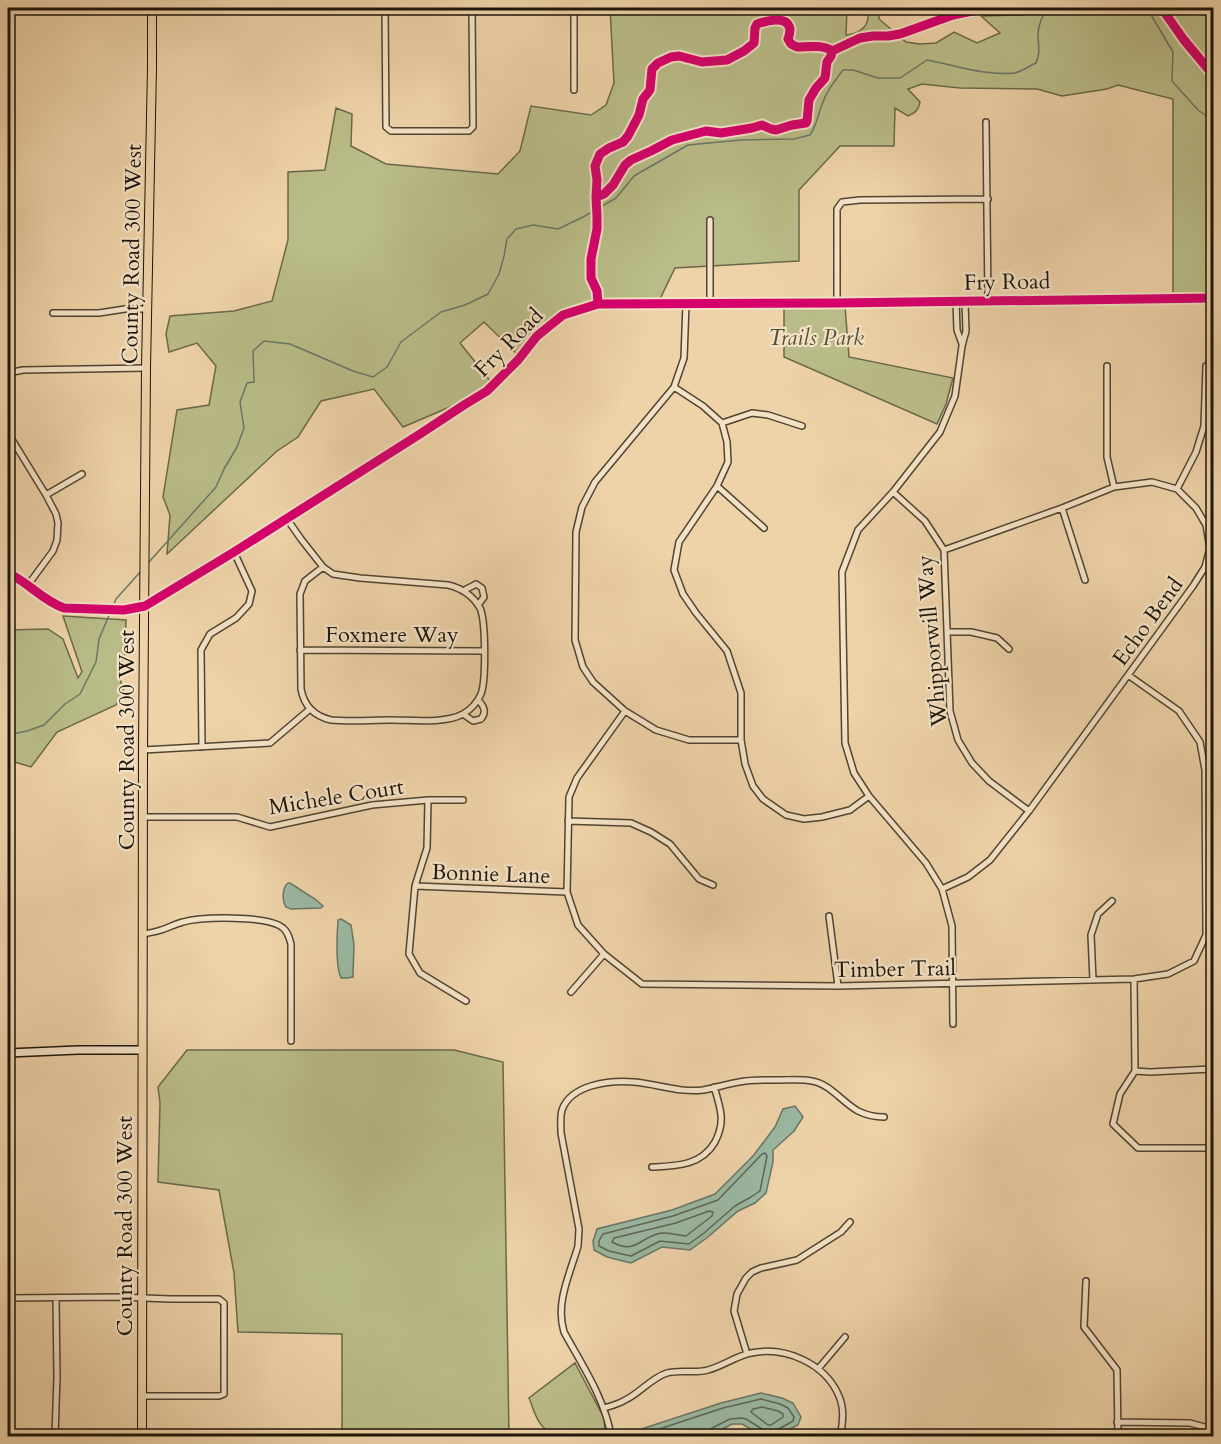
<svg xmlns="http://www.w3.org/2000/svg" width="1221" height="1444" font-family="Cardo,serif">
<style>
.green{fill:#b9bc88;stroke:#6a684a;stroke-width:1.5}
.water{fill:#9bb8a2;stroke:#687766;stroke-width:1.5}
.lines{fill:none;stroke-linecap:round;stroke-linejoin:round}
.shore{stroke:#5c6656;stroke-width:1.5}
.stream{stroke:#687766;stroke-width:1.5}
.street-casing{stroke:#504432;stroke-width:8}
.secondary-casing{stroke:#1c150b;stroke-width:10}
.primary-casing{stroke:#1c150b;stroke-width:10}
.street{stroke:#f4e2c6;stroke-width:5}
.secondary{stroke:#f4e2c6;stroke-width:7}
.primary{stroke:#eed2a8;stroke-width:8}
.cycleway-casing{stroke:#f4e2c6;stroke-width:13}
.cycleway{stroke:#d6006c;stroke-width:9}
.labels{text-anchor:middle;stroke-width:4.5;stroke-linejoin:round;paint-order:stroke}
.street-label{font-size:22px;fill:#1c150b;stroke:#f4e2c6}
.park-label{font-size:22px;font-style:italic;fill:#534f37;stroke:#f4e2c6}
</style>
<rect width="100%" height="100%" fill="#eed2a8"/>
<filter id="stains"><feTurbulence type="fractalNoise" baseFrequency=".00333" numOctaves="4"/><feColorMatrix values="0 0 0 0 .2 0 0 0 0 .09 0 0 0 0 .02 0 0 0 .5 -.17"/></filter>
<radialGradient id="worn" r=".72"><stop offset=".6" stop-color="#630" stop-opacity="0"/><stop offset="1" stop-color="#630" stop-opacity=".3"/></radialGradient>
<!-- green -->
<path class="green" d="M610,8H705L770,11L776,8H847L846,35C856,34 867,29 868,18C868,14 867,11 866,8H879V19L906,42L920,44L936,43L954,32L977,43L1000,33L981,16L1023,15L1024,8H1213V292L1173,294V99L1118,85L1107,89L1062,96L1037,89L960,88L922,84L908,89L920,102C919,110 915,113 908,116L895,108L894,146H840L799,190V261L675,268L660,299H652V304H598L563,315L535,339L518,360L517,354L484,322L460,343L492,383L464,401L403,427L374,389L321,401L298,437L277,451L167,554L170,515L163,497L177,410L209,405L216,366L197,343L169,352L166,334L170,316L234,311L272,301L288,240V172L325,170L336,108L352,114L351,146L386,164L498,174L520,151L531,106L591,115L606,105L614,83Z
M784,306H845L849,357L953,378L946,404L937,424L784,357Z
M63,616L126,620L125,654L120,666V679L124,692L116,705L57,732L31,767L8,760V630L48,629L63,639L78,678L82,672Z
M187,1050H454L503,1062L509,1436H342V1334L238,1332L234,1273L219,1190L158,1182L160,1103L158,1087Z
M575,1363L604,1418L605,1432C582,1436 551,1444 538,1420C534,1413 532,1405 529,1398Z"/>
<!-- water -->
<path class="water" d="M288,883H290L315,899L323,906L321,908L291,909L286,907C282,901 282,888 288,883Z
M341,919L351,925L354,945L353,975V977L347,978H341C335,965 337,935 338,920Z
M795,1106L803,1117L794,1131L773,1150V1162L766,1193L755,1203L738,1211L708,1237L690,1250L662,1247L631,1263L607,1257L594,1250L593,1241L597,1229L672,1210L715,1194L753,1156L775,1127L783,1109Z
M761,1393L782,1398L793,1403L801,1417L798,1425L776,1436H763L742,1424H732L710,1436H631L632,1432L721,1403Z"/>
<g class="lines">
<!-- shore -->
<path class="shore" d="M765,1153L767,1156L760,1191L751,1197L735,1206L704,1233L689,1244L660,1241L631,1256L609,1251L599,1246V1241L603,1234L673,1216L718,1200L762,1154Z
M709,1211L713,1212L712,1216L686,1236C677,1235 666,1231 657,1234C638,1240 634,1254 612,1242L614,1238L676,1223Z
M762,1407L778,1411L783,1414V1417L771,1425H768L751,1412L753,1409Z
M638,1436L723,1408L761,1399L780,1404L788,1408L794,1417L793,1421L777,1430L775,1436
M708,1436L709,1432L712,1428L730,1419L742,1418L746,1419L762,1429L764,1436"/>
<!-- stream -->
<path class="stream" d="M1147,8L1173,52L1172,81L1198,110L1214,121
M149,562L216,487L224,469L237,447L244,428L240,402L247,383L254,382L253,351L264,341L290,344L353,371L373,377L387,367L401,342L441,312L465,305L488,294L499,274L504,256L507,239L516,229L533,225L558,229L583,217L616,198L634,176L688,145L741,140L794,139L810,135C816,126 818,117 821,107C826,92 833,83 843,70H853L878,78H900L927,60C954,65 985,76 1014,73C1021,72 1029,66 1036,63C1041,50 1038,47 1038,35C1038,26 1042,15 1048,8
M8,735L27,731L44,725L65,704L80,694L96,662L99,639L116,599L142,570"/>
<defs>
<path id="street" d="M385,8L386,127L391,131H469L473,127L472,8
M574,8V90
M986,122L988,301
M956,302L957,330L962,344
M837,303V209L842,202L860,200L988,199
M686,304L684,358L674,387L595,482L582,507L576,532L575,640L583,667L593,682L625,711L656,730L689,740H741
M710,304V220
M53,313H99L125,309H147
M1107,366V457L1114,487
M8,373L23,370L146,368
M674,387L703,406L722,423L727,442L728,462L717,486L679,542L674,570L683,594L696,613L727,651L741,693V740L745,764L753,786L763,799L786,815L804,819L822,817L850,810L869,796
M722,423L752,413L768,415L802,426
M8,433L46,495L56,514L58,523L57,540L53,551L28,585
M717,486L764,528
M1177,489L1196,452L1204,426L1206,366
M893,492L925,521L944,550L950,711L958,740L972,763L989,781L1029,811
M46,495L82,474
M1062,508L1085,580
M287,519L301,539L323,567L333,574L360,578L448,585C461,588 473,596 480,608C486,621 486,681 481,694C477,703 470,710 463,714C445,724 411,720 390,720C371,720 351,722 331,720C314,716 304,706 301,689L300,594L305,581L323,567
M8,573C28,582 43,601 64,608L124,610L145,606
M463,591L476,584L482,588L484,597L478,605
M947,632H971L997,638L1009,649
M300,650L484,651
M625,711L577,778L569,797L567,892L578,925L604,954L642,984L838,986L1134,979L1168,974L1194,961L1206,935L1205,770L1200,742L1179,711L1128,675
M463,714L473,721L481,719C487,712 484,706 478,700
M202,747L201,650L210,634L236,618L249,604L252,591L234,552
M143,750L270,743L310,709
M428,800L427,848L415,886L409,954L420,973L466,1001
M144,817H237L270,827L372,805L428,800H463
M568,821L631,823L651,832L670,844L699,879L713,885
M415,886L567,892
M942,889L968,877L990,860L1029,811L1193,586L1205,567L1210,548L1206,525L1196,508L1177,489L1152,482L1114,487L1062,508L944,550
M829,916L838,986
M143,934C149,933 155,932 161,930C168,928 175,924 183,922C201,917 269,915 283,928C288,932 289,937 291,944V1041
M1134,979L1135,1071L1120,1094L1113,1124L1138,1148H1214
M1093,980L1091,935L1098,914L1112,901
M571,992L604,954
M953,1024L952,926L942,889L926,863L869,796L854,773L845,743L842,572L858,530L893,492L940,432L955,396L962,346L966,331L965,302
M1135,1071L1150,1072L1211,1069
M652,1167C676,1166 701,1166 715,1142C719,1134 722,1124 721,1115C720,1106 717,1096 714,1087
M1086,1281L1084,1327L1117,1370L1118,1436
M8,1298L118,1297L170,1299H219L224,1303V1394L219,1396H141
M747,1354L734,1311L737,1294L746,1278L752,1272L761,1268L797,1260L841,1232L850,1222
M818,1369L845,1337
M604,1408C611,1406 619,1404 625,1400C640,1393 651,1378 667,1373C681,1369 695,1374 708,1370C723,1366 736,1356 751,1353C785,1346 825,1363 839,1396C844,1408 843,1424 840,1436
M1117,1422L1190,1423L1212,1429
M55,1436L57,1377L56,1298
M611,1436C605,1399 582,1365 564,1332C555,1303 570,1274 578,1246L579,1229L561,1133C561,1125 560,1117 562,1110C571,1084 611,1080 634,1082C658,1084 679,1093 703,1090C715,1088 727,1084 739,1082C752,1079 766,1080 780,1080C791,1080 802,1079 812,1081C830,1084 842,1102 858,1111C866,1115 875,1117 884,1117"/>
<path id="secondary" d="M145,606L234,552L420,434L464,405L487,391L518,360L537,336L563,315L598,304L837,303L1214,298
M8,1053L78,1050H142"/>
<path id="primary" d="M142,1436L143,750L146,368L152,67V8"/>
</defs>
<!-- street casing -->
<use href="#street" class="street-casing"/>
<!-- secondary casing -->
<use href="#secondary" class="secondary-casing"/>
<!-- primary casing -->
<use href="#primary" class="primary-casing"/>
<!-- street -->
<use href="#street" class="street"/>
<!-- secondary -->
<use href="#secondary" class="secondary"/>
<!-- primary -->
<use href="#primary" class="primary"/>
<defs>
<path id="cycleway" d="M1160,8L1165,13L1184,40L1214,76
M832,51L860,38L873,36H888L900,34L953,15L987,8
M596,197L604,194L613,185L625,165L631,160L651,151L672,140L706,131L721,133L752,128L762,125L771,129L776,130L792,125L806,123L807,121L809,100L816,88L825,78L827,62L831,56L832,51C823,44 808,47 797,47L791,44L788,39C789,38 790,30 790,29C787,15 766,21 757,24L755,28L754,43L744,51L727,60L702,62L679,56L671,57L658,63L652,69L650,90L643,99L639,115L628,136L623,142L609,148L600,154L595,166L597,180L596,197L597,216V229L591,259V278L597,291L598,304
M8,573C28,582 43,601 64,608L124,610L145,606L234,552L420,434L464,405L487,391L518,360L537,336L563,315L598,304L837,303L1214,298"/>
</defs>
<!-- cycleway casing -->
<use href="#cycleway" class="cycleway-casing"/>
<!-- cycleway -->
<use href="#cycleway" class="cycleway"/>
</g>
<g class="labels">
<!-- street labels -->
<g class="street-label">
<text transform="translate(131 254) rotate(-89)" y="8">County Road 300 West</text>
<text transform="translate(1007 281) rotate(-1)" y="8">Fry Road</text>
<text transform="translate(508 342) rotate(-45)" y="8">Fry Road</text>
<text transform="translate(1147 621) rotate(-54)" y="8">Echo Bend</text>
<text x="392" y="642">Foxmere Way</text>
<text transform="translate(931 641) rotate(-95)" y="8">Whipporwill Way</text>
<text transform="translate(126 740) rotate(-90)" y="8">County Road 300 West</text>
<text transform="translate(336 796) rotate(-9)" y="8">Michele Court</text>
<text transform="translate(491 873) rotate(2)" y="8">Bonnie Lane</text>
<text transform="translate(895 968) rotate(-1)" y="8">Timber Trail</text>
<text transform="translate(124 1226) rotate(-90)" y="8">County Road 300 West</text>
</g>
<!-- park labels -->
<g class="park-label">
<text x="816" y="345">Trails Park</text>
</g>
</g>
<!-- margin -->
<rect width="1221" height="1444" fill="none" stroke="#eed2a8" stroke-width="30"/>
<rect x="9" y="9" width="1203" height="1426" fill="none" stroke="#1c150b" stroke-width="3"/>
<rect x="15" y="15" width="1191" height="1414" fill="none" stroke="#1c150b" stroke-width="1.5"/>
<rect width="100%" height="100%" filter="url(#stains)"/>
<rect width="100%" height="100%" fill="url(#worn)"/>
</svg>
